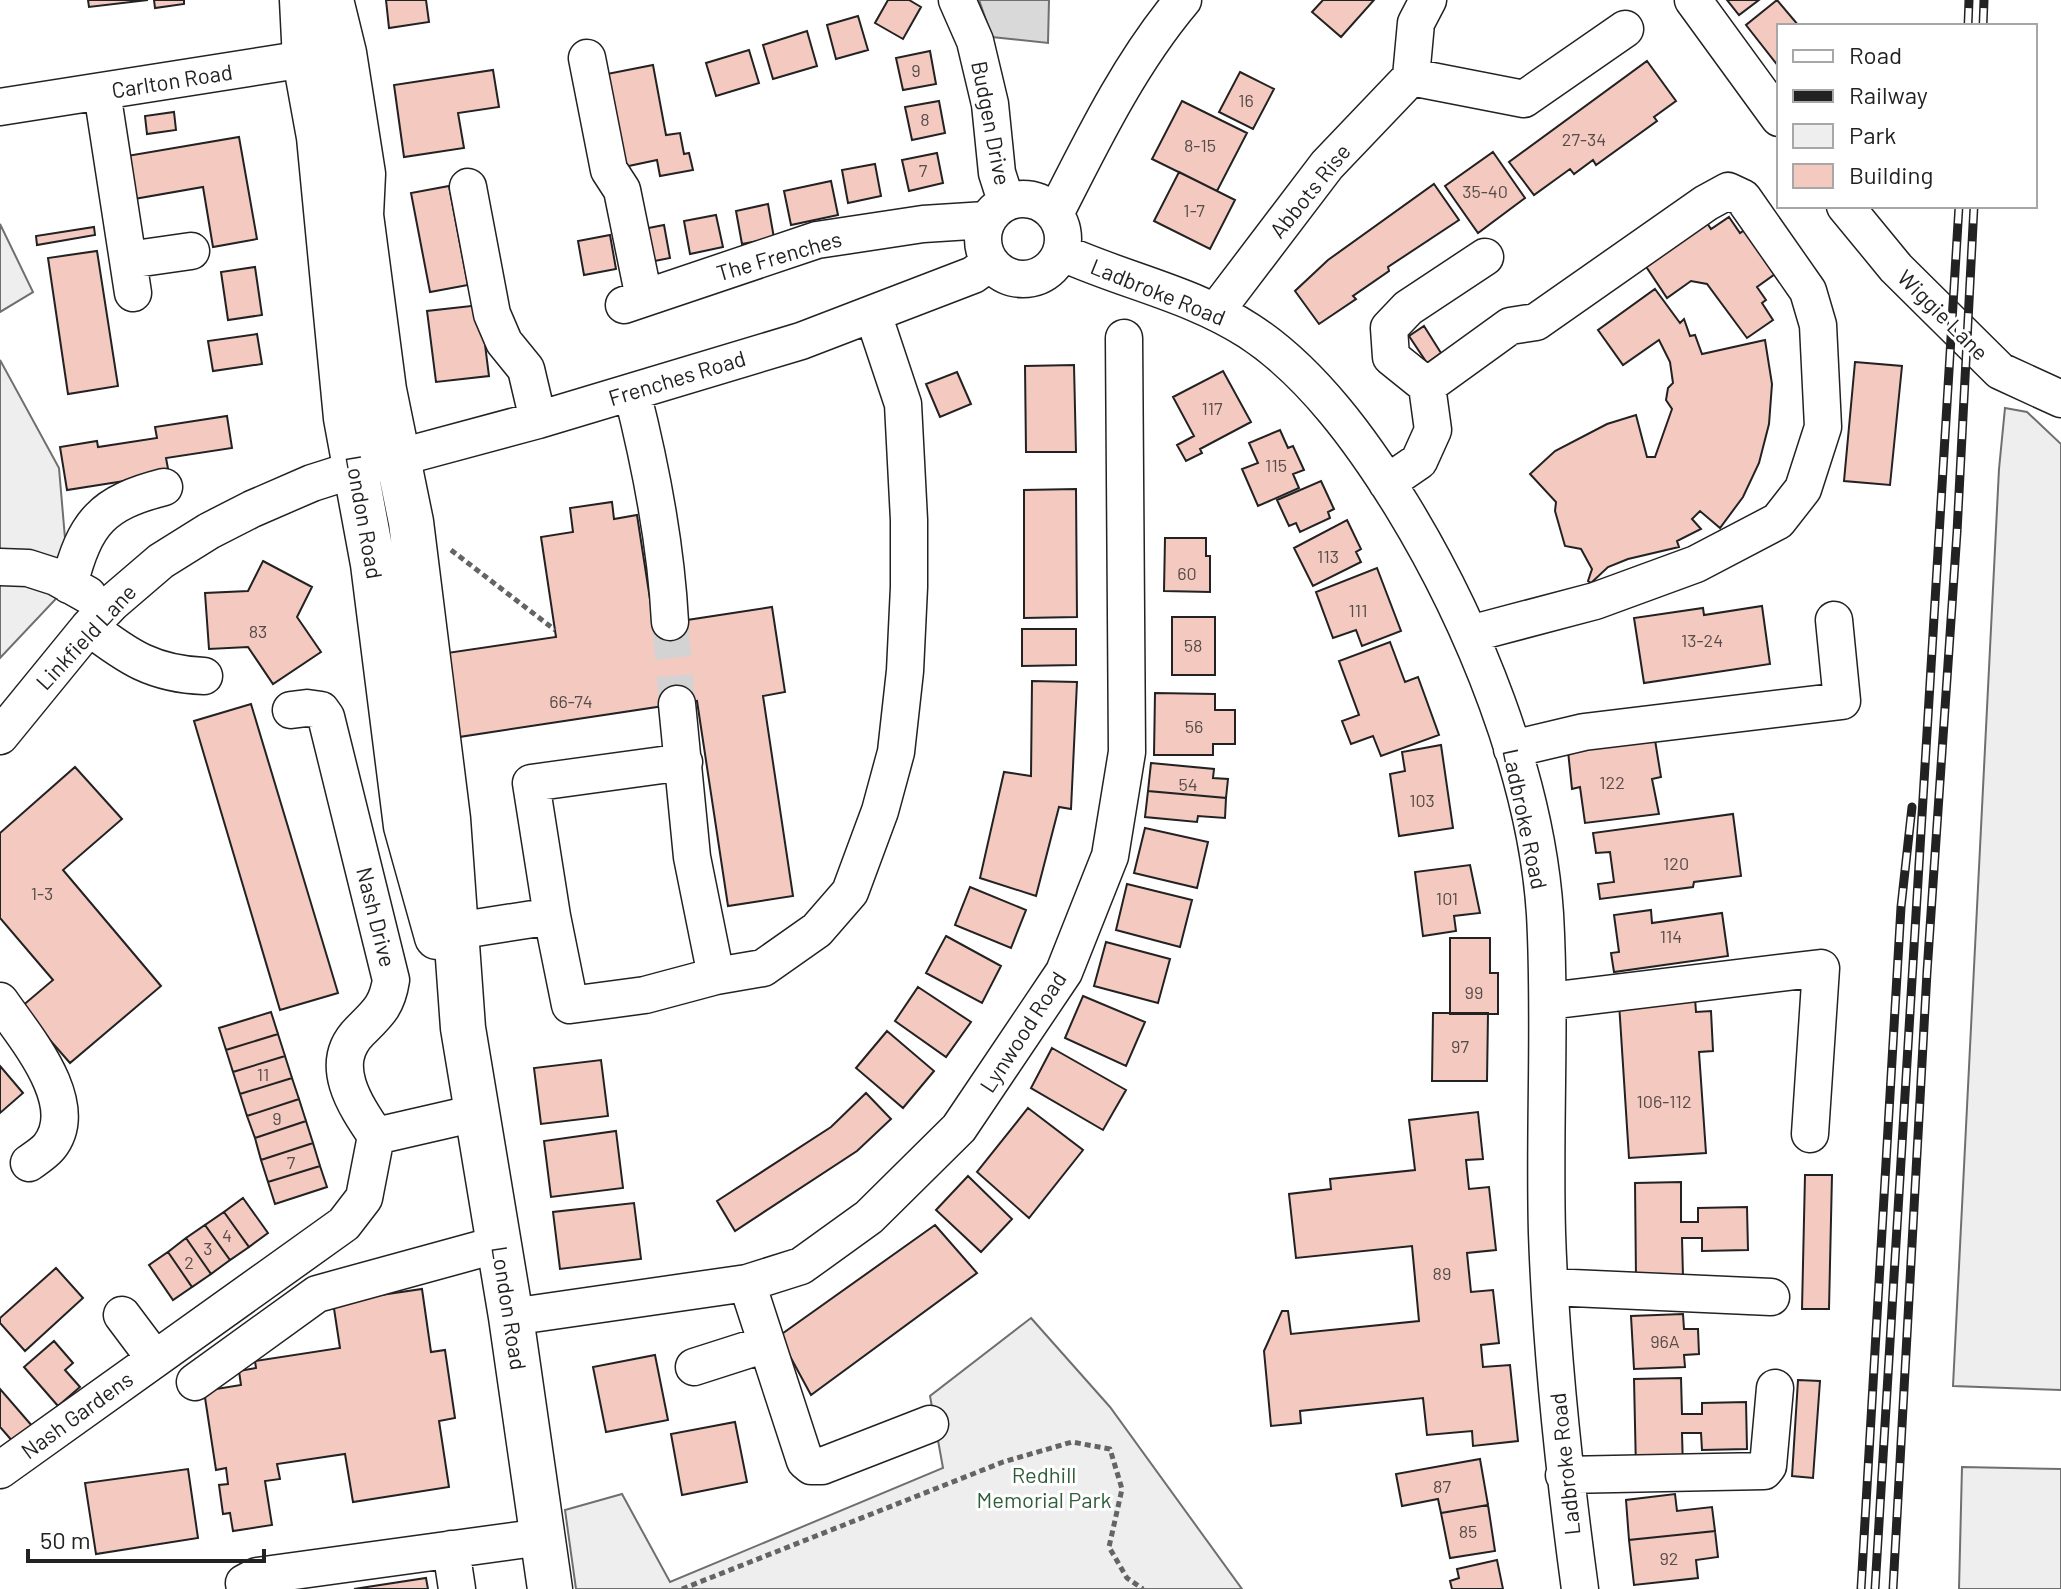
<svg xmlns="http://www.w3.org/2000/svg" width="2061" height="1589" font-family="Barlow,sans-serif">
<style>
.green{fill:#eee;stroke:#6f6f6f;stroke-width:2}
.water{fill:#d9d9d9;stroke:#6f6f6f;stroke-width:2}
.building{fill:#f3c9c0;stroke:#222;stroke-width:2}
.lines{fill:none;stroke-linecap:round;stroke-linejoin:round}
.minor-tunnel{stroke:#d3d3d3;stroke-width:36;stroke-dasharray:36 18;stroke-linecap:butt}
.minor-casing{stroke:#222;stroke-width:39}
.major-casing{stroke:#222;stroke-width:47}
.path{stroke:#646464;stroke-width:5;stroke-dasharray:6 4;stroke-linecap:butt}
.minor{stroke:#fff;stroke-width:36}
.major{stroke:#fff;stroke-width:44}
.rail-casing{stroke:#222;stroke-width:9}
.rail{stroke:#fff;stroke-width:6;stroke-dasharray:18;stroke-linecap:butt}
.labels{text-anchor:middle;stroke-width:6;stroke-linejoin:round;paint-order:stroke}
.number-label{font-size:18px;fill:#564c4a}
.street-label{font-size:22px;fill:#222;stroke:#fff}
.park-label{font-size:22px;fill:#2f5e38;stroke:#fff}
</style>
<rect width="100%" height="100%" fill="#fff"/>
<!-- green -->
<path class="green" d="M0,224L33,292L0,312Z
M0,360L59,468L69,585L0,658Z
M2005,408L2027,412L2061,444V1390L1953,1386L1999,469Z
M1031,1318L1110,1407L1242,1589H576L565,1510L622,1494L670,1582L943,1468L930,1396Z
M1962,1467L2061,1469V1589H1959Z"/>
<!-- water -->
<path class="water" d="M979,0H1049L1048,43L992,37Z"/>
<!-- building -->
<path class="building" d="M88,0H148L89,7Z
M154,0H184V4L155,8Z
M386,0H426L429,22L389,28Z
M888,0H909L921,7L903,39L875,23Z
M1323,0H1374L1341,37L1312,12Z
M1727,0H1759L1739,15Z
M1777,0L1799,26H1779V67L1746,25Z
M858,16L868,50L836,59L827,25Z
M807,31L817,66L773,79L763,45Z
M749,50L759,83L716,96L706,63Z
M930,51L936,84L903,90L896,58Z
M1647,61L1676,101L1654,117L1657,121L1596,165L1593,160L1574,174L1570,169L1534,195L1509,162Z
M653,65L666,135L680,133L684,154L689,153L693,170L660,176L657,160L624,167L607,74Z
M493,70L499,107L458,113L464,148L404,157L394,85Z
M1240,72L1274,89L1253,129L1219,112Z
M939,101L945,133L912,140L905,107Z
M1182,101L1247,133L1217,191L1152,159Z
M174,112L176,130L147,134L145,116Z
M239,137L257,239L213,247L203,187L134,199L127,156Z
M1493,152L1525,198L1478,233L1445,186Z
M937,153L943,183L909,191L902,160Z
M875,164L881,196L848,203L842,170Z
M1179,172L1235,200L1210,249L1154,221Z
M831,181L838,215L791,225L784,191Z
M1434,184L1459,220L1388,267L1389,271L1353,296L1356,299L1319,324L1295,291L1328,260Z
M449,186L468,285L430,292L411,193Z
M768,204L774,238L742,244L736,211Z
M716,215L723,247L690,254L684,221Z
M1729,217L1740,233L1752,225L1782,269L1757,287L1766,300L1762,303L1773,320L1747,338L1707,284L1691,281L1667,298L1645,265L1707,223L1711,229Z
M664,225L670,258L639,264L633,231Z
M94,227L95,235L37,245L36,236Z
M610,235L616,269L584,275L578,241Z
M97,251L118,386L68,394L48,258Z
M255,267L262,315L228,320L221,272Z
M1655,289L1680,323L1684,319L1690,336L1695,335L1702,354L1765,340L1772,384L1769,424L1759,463L1743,497L1720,528L1700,511L1692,519L1701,529L1677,541L1679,547L1628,559L1608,567L1591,583L1588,581L1592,569L1581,549L1565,546L1555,511L1556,502L1530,474L1555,451L1607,424L1636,415L1647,457H1655L1672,409L1666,400L1668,388L1673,383L1670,362L1659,340L1623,365L1598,330Z
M480,305L489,376L436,382L427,311Z
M1424,326L1441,353L1427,363L1409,336Z
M257,334L262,364L213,371L208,341Z
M1855,362L1902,366L1890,485L1844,481Z
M1074,365L1076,452H1026L1025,366Z
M1223,371L1251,422L1200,449L1202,453L1186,461L1177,445L1194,436L1173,397Z
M957,372L971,404L940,417L926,384Z
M227,416L232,448L166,458L169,474L67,490L60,447L97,441L98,447L157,438L155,427Z
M1280,430L1288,448L1293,446L1304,470L1293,474L1299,488L1258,506L1242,469L1258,463L1249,443Z
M1321,481L1334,509L1328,512L1330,518L1300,532L1296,523L1289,526L1277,500Z
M1076,489L1077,617L1024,618V490Z
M612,502L614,519L637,515L654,625L772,607L785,692L763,696L793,896L728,906L697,701L459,737L447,653L556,637L541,537L573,532L570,508Z
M1347,520L1361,549L1356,552L1361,562L1313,586L1294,548Z
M1165,538H1206V556H1210V592L1164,591Z
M263,561L312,587L297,617L321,652L273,684L248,647L209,649L205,593L248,591Z
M1377,568L1401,631L1362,646L1356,630L1333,638L1316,592Z
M1762,606L1770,664L1644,683L1634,618L1703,608L1704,615Z
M1172,617H1215V675H1172Z
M1022,629H1076V665L1022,666Z
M1390,642L1405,682L1418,677L1439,735L1381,756L1373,736L1351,744L1342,721L1359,715L1339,661Z
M1032,681L1077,682L1071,809L1059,807L1036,896L980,878L1004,772L1031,776Z
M1155,693L1215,694V710H1235V744H1213V755H1154Z
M251,704L338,993L280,1010L194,721Z
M1655,740L1661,777L1652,779L1659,814L1585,823L1580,787L1572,789L1568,751Z
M1441,745L1453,828L1399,836L1390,774L1405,771L1402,752Z
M1151,763L1214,769L1213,778L1228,779L1226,798L1148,791Z
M75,767L122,819L63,870L161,986L70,1063L21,1007L53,980L0,918V833Z
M1148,791L1226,798L1225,818L1198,816L1197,822L1145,817Z
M1733,814L1741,876L1694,882L1693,887L1600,899L1598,884L1614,882L1610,852L1596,853L1593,833Z
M1145,828L1208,842L1197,888L1134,873Z
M1470,865L1480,913L1454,916L1456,931L1423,936L1415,872Z
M1127,884L1192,900L1180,947L1116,930Z
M970,887L1026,910L1011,948L955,925Z
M1651,910L1652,923L1722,913L1728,956L1614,972L1611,953L1619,952L1614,915Z
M946,936L1001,966L982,1003L926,973Z
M1450,938H1490V973H1498V1014H1450Z
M1106,942L1170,959L1158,1003L1094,986Z
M918,987L971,1022L946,1057L895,1021Z
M1083,996L1145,1022L1126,1066L1065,1038Z
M1695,998L1696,1012L1711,1011L1713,1051L1699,1052L1706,1153L1629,1158L1619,1003Z
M271,1012L278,1034L226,1050L219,1028Z
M1433,1013H1488L1487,1081H1432Z
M887,1031L934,1071L903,1108L856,1068Z
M278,1034L285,1056L233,1072L226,1050Z
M1052,1048L1126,1090L1103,1130L1031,1088Z
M285,1056L292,1078L240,1094L233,1072Z
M601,1060L608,1116L541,1124L534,1068Z
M0,1066L23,1093L0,1113Z
M292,1078L299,1099L247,1116L240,1094Z
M866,1093L891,1119L857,1151L735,1231L717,1201L831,1127Z
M299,1099L306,1121L255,1138L247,1116Z
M1028,1108L1083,1150L1029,1218L977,1172Z
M1478,1112L1483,1159L1466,1160L1469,1189L1489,1187L1496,1250L1467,1253L1471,1292L1493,1290L1499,1343L1481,1345L1483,1367L1510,1365L1518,1441L1473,1446L1472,1431L1427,1435L1423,1398L1300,1411L1301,1423L1271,1426L1264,1351L1282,1311H1288L1291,1334L1419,1321L1412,1246L1296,1258L1289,1194L1331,1189L1330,1179L1415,1170L1409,1120Z
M306,1121L313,1143L261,1160L255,1138Z
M616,1131L623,1188L551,1197L544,1141Z
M313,1143L320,1166L268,1182L261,1160Z
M320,1166L327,1187L275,1204L268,1182Z
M1805,1175H1832L1829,1309H1802Z
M968,1176L1012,1219L981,1252L936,1210Z
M1681,1182V1222H1698V1208L1747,1207L1748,1250L1702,1251V1238H1682L1683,1277L1636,1278L1635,1183Z
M243,1198L268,1233L249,1247L224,1212Z
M634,1203L641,1259L560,1269L553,1212Z
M224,1212L249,1247L230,1260L205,1225Z
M205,1225L230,1260L211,1274L186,1238Z
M935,1225L977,1273L811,1395L779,1336Z
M186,1238L211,1274L192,1287L168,1252Z
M168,1252L192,1287L173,1300L149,1265Z
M56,1268L83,1298L25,1351L0,1323V1318Z
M422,1289L431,1352L445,1350L455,1418L439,1421L449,1487L353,1502L345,1454L277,1464L280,1479L265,1481L272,1525L233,1531L230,1513L223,1514L219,1485L228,1484L226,1468L216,1470L204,1391L241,1385L239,1371L256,1368L255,1361L340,1348L333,1302Z
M1683,1314L1684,1329H1698L1699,1354L1684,1355L1685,1367L1634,1369L1631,1316Z
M54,1341L73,1363L65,1370L80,1387L58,1406L24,1367Z
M655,1355L668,1420L606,1432L593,1367Z
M1681,1378L1682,1414H1702V1403L1746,1402L1747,1449L1702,1450L1701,1433H1682L1683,1469L1636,1470L1634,1379Z
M1798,1380L1820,1381L1813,1478L1792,1476Z
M0,1389L33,1427L14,1443L0,1427Z
M735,1422L747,1482L682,1495L671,1434Z
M1480,1459L1488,1505L1441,1513L1438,1499L1402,1506L1396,1474Z
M188,1469L198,1538L96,1554L85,1483Z
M1675,1494L1677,1511L1712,1507L1715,1531L1629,1540L1626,1500Z
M1488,1505L1495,1551L1450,1558L1441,1513Z
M1715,1531L1718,1557L1696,1560L1698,1578L1634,1585L1629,1540Z
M1497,1560L1503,1589H1452L1450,1581L1459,1578L1457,1569Z
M426,1578L428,1589H354Z"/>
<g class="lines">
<!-- minor-tunnel -->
<path class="minor-tunnel" d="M670,622L677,704"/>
<defs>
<path id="minor" d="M957,0L975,41L990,104L997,173L1006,201
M1693,0L1779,118
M587,58L609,170L622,190L644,298
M1411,77L1524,99L1625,29
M102,92L133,293
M0,107L330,55
M468,187L492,314L504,342L526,369L538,420
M983 239a40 40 0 1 1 80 0a40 40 0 1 1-80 0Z
M1845,206L1896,268L2000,371L2061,399
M1056,212C1093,139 1130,63 1183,0
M1063,253C1125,281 1192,294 1249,331C1312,372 1363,443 1402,506C1473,622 1536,776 1545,914C1551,1020 1544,1126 1547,1233C1551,1352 1564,1471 1580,1589
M128,260L191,251
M624,305L817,240L923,224L986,220
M1216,311L1327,165L1411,77L1416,23L1428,0
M1427,386L1510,326L1536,322L1706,203L1728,191L1743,198L1808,291L1818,325L1823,427L1803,489L1778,521L1696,564L1595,601L1470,634
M632,392C651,467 666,544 670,622
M1387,483L1419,461L1433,430L1427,386L1391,357L1389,328L1408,308L1485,257
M0,567L28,568L56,577L88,595
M69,585C85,522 102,503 164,487
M89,627C128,657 153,674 204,676
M677,704L692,857L716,976
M0,736L89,627L112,603L161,561L209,531L252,509L312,483L356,469L538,420L801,341L973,275L990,263
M1512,749L1584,732L1842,701L1834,620
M684,762L531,783L552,916L570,1005L645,995L716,976L763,968L817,930L850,892L880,811L896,752L905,671L909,587V520L903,404L873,314
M456,931L552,916
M0,1001C24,1036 84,1104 49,1147C44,1153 36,1158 29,1163
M1548,1001L1821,968L1810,1134
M376,1136L476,1113
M747,1283L805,1461L811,1466H822L930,1424
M1550,1287L1771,1297
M122,1315L155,1359
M511,1317L747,1283L801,1266L869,1217L959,1128L1064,972L1110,856L1127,752L1124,338
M694,1367L766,1344
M195,1382L317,1294L499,1244
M0,1470L344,1224L364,1198L376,1136C355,1105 327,1064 360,1031C378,1013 387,1006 391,980L326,717L321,710L307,708L291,710
M1564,1475L1764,1471L1768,1466L1775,1388
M451,1549L457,1589
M245,1589L244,1583L257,1576L542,1537"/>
<path id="major" d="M302,0L305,60L319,137L346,418L373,564L406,826L437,937
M331,0L344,53L363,174L361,215L384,390L411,522L448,819L463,1028L511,1317L550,1589"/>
</defs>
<!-- minor casing -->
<use href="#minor" class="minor-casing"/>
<!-- major casing -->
<use href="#major" class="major-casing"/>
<!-- path -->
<path class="path" d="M451,550L555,630
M682,1589L1003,1462L1072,1442L1110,1449L1122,1489L1109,1547L1127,1578L1143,1589"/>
<!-- minor -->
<use href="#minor" class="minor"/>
<!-- major -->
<use href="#major" class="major"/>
<defs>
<path id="rail" d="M1968,26L1969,0
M1983,26L1984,0
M1861,1589L1901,907L1912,807
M1875,1589L1959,206
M1893,1589L1927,972L1957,532L1974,206"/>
</defs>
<!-- rail casing -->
<use href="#rail" class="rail-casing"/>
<!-- rail -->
<use href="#rail" class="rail"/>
</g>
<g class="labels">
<!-- number labels -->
<g class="number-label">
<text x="916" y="77">9</text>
<text x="1246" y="107">16</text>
<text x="925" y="126">8</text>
<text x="1584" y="146">27-34</text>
<text x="1200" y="152">8-15</text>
<text x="923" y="177">7</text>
<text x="1485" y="198">35-40</text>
<text x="1194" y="217">1-7</text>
<text x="1212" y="415">117</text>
<text x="1276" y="472">115</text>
<text x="1328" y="563">113</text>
<text x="1187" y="580">60</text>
<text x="1358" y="617">111</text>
<text x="258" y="638">83</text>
<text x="1702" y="647">13-24</text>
<text x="1193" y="652">58</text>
<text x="571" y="708">66-74</text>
<text x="1194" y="733">56</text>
<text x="1612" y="789">122</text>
<text x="1188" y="791">54</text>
<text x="1422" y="807">103</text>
<text x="1676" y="870">120</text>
<text x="42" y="900">1-3</text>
<text x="1447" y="905">101</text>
<text x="1671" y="943">114</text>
<text x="1474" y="999">99</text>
<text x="1460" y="1053">97</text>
<text x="263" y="1081">11</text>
<text x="1664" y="1108">106-112</text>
<text x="277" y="1125">9</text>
<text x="291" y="1169">7</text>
<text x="227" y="1242">4</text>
<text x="208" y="1255">3</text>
<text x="189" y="1269">2</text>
<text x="1442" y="1280">89</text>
<text x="1665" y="1348">96A</text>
<text x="1442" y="1493">87</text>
<text x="1468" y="1538">85</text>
<text x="1669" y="1565">92</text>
</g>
<!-- street labels -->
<g class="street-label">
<text transform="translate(172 81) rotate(-9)" y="8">Carlton Road</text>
<text transform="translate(991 123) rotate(79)" y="8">Budgen Drive</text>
<text transform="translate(1310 191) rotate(-51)" y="8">Abbots Rise</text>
<text transform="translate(779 256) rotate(-16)" y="8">The Frenches</text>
<text transform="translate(1158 292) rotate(22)" y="8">Ladbroke Road</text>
<text transform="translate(1943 315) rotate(45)" y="8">Wiggie Lane</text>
<text transform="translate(677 378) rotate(-17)" y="8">Frenches Road</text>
<text transform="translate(364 517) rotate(80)" y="8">London Road</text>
<text transform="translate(86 637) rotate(-47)" y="8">Linkfield Lane</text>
<text transform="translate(1525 819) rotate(78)" y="8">Ladbroke Road</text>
<text transform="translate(376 917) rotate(76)" y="8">Nash Drive</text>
<text transform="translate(1023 1032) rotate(-57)" y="8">Lynwood Road</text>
<text transform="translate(509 1308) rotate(81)" y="8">London Road</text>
<text transform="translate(77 1415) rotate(-36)" y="8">Nash Gardens</text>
<text transform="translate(1565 1464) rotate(-96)" y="8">Ladbroke Road</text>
</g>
<!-- park labels -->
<g class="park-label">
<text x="1044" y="1483">Redhill<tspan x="1044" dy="25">Memorial Park</tspan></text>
</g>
</g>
<!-- legend -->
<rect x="1777" y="24" width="260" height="184" fill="#ffffff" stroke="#a7a7a7" stroke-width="2"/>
<rect x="1793" y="50" width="40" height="12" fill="#ffffff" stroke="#a7a7a7" stroke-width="2"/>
<text x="1849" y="64" font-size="24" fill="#222222">Road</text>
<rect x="1793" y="90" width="40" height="12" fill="#222222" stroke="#a7a7a7" stroke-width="2"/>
<text x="1849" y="104" font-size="24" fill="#222222">Railway</text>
<rect x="1793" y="124" width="40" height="24" fill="#eeeeee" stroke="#a7a7a7" stroke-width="2"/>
<text x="1849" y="144" font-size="24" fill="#222222">Park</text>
<rect x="1793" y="164" width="40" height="24" fill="#f3c9c0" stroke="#a7a7a7" stroke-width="2"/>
<text x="1849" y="184" font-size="24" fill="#222222">Building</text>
<!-- scale -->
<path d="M28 1549v12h236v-12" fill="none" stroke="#222222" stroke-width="4"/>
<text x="40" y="1549" font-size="24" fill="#222222" stroke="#ffffff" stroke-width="6" paint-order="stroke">50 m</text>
</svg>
